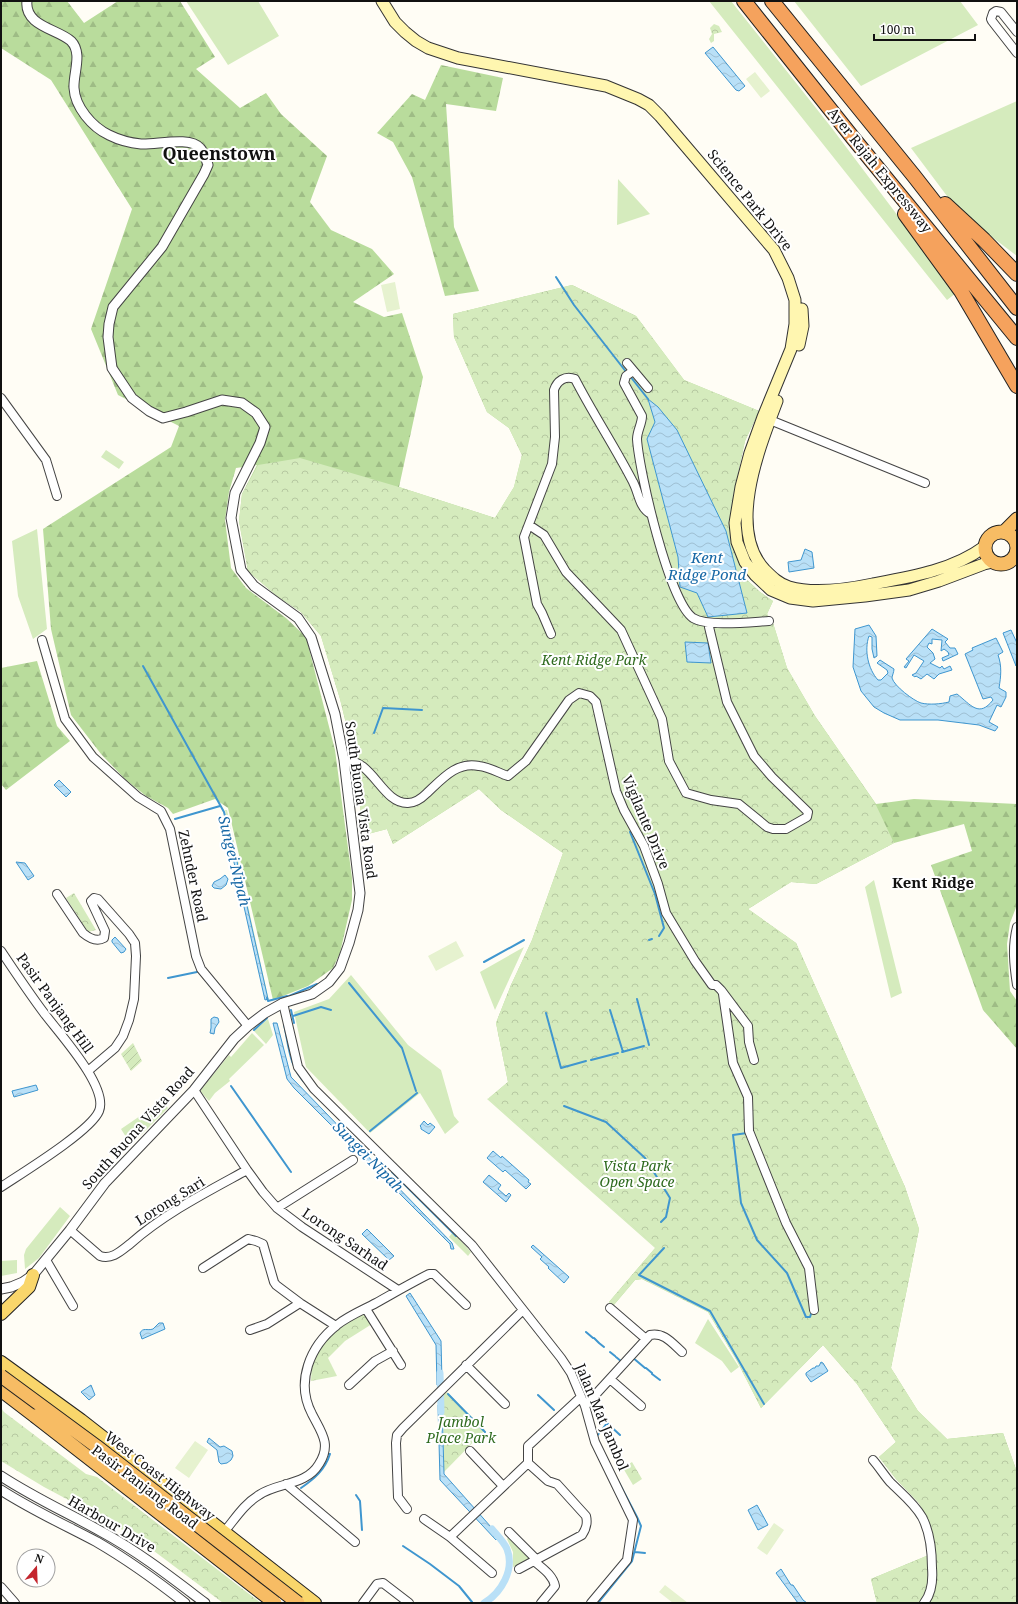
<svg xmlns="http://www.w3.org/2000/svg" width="1018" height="1604" font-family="'Noto Serif',serif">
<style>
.grass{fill:#d5ebbd}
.forest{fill:url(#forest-firs)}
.park{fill:url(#park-crowns)}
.garden{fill:url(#garden-furrows)}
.pitch{fill:#e6f2cf}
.water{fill:url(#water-waves);stroke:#3f96cf}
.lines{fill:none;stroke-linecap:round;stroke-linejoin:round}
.stream{stroke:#3f96cf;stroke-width:2}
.canal{stroke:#b9e0f7;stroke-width:7}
.minor-casing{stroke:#444;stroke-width:10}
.tertiary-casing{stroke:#444;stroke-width:11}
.secondary-casing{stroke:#333;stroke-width:13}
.primary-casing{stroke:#222;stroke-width:14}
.trunk-casing{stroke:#222;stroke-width:15}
.motorway-casing{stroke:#222;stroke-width:16}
.minor{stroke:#fff;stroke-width:8}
.tertiary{stroke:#fff;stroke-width:9}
.secondary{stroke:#fff6b0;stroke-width:11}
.primary{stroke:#f9d66b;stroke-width:12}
.trunk{stroke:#f7bc64;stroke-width:13}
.motorway{stroke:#f5a25d;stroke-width:14}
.trunk-bridge-casing{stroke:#222;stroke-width:15;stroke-linecap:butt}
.trunk-bridge{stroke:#f7bc64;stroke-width:13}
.labels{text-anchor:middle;stroke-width:4;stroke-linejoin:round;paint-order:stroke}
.street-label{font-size:14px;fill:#111;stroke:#fff}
.park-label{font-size:14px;font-style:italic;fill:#2f6b1f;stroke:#fff}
.water-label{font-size:15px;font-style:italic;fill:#1768a6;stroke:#fff}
.neighbourhood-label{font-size:15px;font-weight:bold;fill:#111;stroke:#fff}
.district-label{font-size:18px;font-weight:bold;fill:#111;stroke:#fff}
</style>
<defs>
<pattern id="forest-firs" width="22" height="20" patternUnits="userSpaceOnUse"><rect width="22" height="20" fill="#b9dc9c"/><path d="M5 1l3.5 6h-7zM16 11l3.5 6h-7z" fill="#9ebc85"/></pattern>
<pattern id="park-crowns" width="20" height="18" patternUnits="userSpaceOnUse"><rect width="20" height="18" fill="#d5ebbd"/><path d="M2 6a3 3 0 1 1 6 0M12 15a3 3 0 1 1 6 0" fill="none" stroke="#b6c8a1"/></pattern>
<pattern id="garden-furrows" width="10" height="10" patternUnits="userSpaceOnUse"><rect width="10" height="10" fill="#d5ebbd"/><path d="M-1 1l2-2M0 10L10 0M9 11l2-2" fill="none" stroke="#b6c8a1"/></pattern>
<pattern id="water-waves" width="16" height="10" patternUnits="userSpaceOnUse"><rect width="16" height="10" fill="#b9e0f7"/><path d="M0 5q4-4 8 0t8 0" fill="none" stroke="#9ebfd3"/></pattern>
</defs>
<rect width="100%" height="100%" fill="#fffdf5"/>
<!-- grass -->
<path class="grass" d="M186,1H258L279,36L228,65Z
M709,1H731L831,127L956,293L947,300Z
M794,1H960L978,25L861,86Z
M1017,101V256L959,212L911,148Z
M618,179L650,214L617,225Z
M106,450L124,462L119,469L101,457Z
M37,529L47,629L33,639L18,596L12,541Z
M225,810H227L269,1001H268Z
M874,880L902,993L891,998L865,887Z
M524,947L495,1010L480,972Z
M351,975L408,1045L441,1070L454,1116L459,1122L445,1134L420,1093L370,1133L306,1067L294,1012L329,999Z
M268,1019L273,1035L266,1044L254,1031Z
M252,1033L264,1045L229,1079L230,1081L215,1093L209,1101L200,1091L229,1055L231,1057Z
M489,1098L656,1247L655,1248L487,1099Z
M162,1101L168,1108L131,1145L121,1129Z
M60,1207L70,1216L39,1258L25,1269L24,1255L26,1249Z
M453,1232L471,1252L468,1256L449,1237Z
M17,1260V1273L1,1276V1261Z
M708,1319L739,1367L731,1373L722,1361L695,1343Z
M510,1535L532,1558L513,1567V1552L507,1539Z"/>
<!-- forest -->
<path class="forest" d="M1,1H67L84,23L118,1H180L215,57L196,69L240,108L266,93L281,114L327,156L310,202L331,230L372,249L394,274L353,302L384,317L402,313L423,377L399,487L495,518L514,487L522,455L509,428L487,412L454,337L453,314L572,285L636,316L684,380L759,411L745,441L733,495L731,541L747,580L760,592L773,601L767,614L773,623L787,668L815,716L876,804L914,799L1017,804V905L1010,923L1007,944L1010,991L1017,1001V1049L983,1010L931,865L972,851L964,824L894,843L816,884L791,882L748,909L796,943L905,1187L919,1229L891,1368L918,1411L947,1439L1003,1433L1017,1472V1603H877L871,1579L936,1552L931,1526L919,1503L896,1479L879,1457L896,1442L857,1384L823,1345L761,1408L737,1361L708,1312L642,1279L635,1280L613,1306L609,1302L656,1247L489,1098L508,1082L496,1023L511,985L532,940L563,853L501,810L479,789L393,844L387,829L360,836V793L353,752L340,699L321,636L301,612L277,596L248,571L239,521L242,494L257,465L236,468L229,492L225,520L231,568L246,588L286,618L306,637L335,750L352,878V900L340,953L333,968L308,986L273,1000L228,808L215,799L173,814L168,808L146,796L125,779L101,754L71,715L51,629L43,529L171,447L179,426L118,395L91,329L132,209L51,80L1,48Z
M441,65L503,78L496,111L446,104L454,227L479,291L445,296L412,177L393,142L377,133L412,94L425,100Z
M37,661L57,726L70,741L6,790L1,784V668Z"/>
<!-- park -->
<path class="park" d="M714,24L719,26L722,32L714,34V41L711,43L709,39L712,34L710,28Z
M572,285L636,316L684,380L759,411L745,441L733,495L731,541L747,580L760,592L773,601L767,614L773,623L787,668L815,716L875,803L894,843L816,884L791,882L748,909L796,943L905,1187L919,1229L891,1368L918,1411L947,1439L1003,1433L1017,1472V1603H877L871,1579L936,1552L931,1526L919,1503L896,1479L879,1457L896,1442L857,1384L823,1345L761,1408L737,1361L708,1312L642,1279L635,1280L613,1306L609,1302L656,1247L489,1098L508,1082L496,1023L511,985L532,940L563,853L501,810L479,789L393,844L387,829L360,836V793L353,752L340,699L321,636L301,612L277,596L248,571L239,521L242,494L258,465L300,458L399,487L495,518L514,487L522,455L509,428L487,412L454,337L453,314Z
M74,893L96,930L88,932L66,898Z
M365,1312L372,1324L345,1341L328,1358L337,1376L311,1381L312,1362L323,1343L340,1326Z
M447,1392L485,1430L444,1472L443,1395Z
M1,1408L4,1412L86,1474L97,1477L261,1603H223L146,1545L110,1522L44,1487L1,1461Z
M632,1462L642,1479L633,1485L623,1468Z"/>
<!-- garden -->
<path class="garden" d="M133,1043L142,1061L131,1071L121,1054Z"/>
<!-- pitch -->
<path class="pitch" d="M755,72L770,91L761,98L746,79Z
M395,282L400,309L387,312L381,285Z
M456,941L464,956L436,971L428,956Z
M195,1441L208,1450L189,1478L175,1468Z
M774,1523L784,1530L767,1555L757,1548Z
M665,1585L688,1603H673L659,1592Z"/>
<!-- water -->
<path class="water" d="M713,47L745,86L739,91L736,90L705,53Z
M648,399L658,407L677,430L726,531L747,613L708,617L697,593L680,587L678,557L647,439L655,422Z
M805,549L812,552L814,568L789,572L788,562L801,560Z
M869,625L876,636L877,656L874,658L872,649V637L869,636C864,650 868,669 878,680H881L888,673L887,670L877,663L880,660L894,669C894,672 892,676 892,678C894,686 914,701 921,703C929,705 941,704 949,702L950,696L957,694C971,705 979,718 993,700L991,697L983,699L965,654L973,650L972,648L996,638L1003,652L998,655C1002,666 1001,676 999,688L1006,692V697L1001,707L997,705L989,722L998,727L995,731L979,725L938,720H900L884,713L874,707L861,691L853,667L855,629Z
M932,629L948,639L945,642L950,648H955L958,654L943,661L942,658L949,655L948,652L944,649L941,651L942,640L932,639V644L929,643L927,647L933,653L935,659L930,663L940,668L942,666L944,669L950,666L952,670L939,674L934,679L927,674L921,679L916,676L915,677L912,675L916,673L924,661L914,655L906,668L904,667L909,661L906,659Z
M1011,630L1017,643L1016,666L1003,633Z
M685,642L708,643L711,663L687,662Z
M59,780L71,792L66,797L54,785Z
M227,817L268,999L265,1000L224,818Z
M16,862L25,863L34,876L28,880Z
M225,875L228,879L226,885L221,889L214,888L212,886L214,882L220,879Z
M115,937L126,949L124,952L121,953L112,942V940Z
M214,1017L218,1018L219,1022L215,1028L214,1034L210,1033L211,1028V1019Z
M273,1023H277L291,1077L452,1243L454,1249H451L450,1244L294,1088L287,1079Z
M36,1085L38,1090L14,1097L12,1091Z
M424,1121L428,1125L430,1123L435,1127L429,1134L421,1129V1127L420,1126Z
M493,1151L501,1158L502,1156L529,1180L528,1182L531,1184L526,1189L505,1170L503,1172L487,1158Z
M489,1175L501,1185L498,1189L506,1196L509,1193L511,1195L506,1202L483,1182Z
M367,1229L394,1256L389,1260L362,1234Z
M533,1245L569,1277L564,1283L548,1268L549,1267L540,1259L542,1257L531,1247Z
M410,1293L441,1341L442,1381L437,1385L436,1345L406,1296Z
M159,1323H163L165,1329L142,1339L140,1333C143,1327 147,1331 153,1329Z
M821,1362L823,1363L828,1371L811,1382L806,1375V1373L813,1368H815L816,1366H819Z
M91,1385L95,1395L89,1400L81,1392Z
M442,1403L444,1474L499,1536L496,1540L440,1480L438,1405Z
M209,1438L220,1447L224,1446L232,1451L233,1456L231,1460L227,1463L221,1464L219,1462L217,1450L207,1442Z
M757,1505L768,1525L758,1530L748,1510Z
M781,1569L791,1585H793L803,1600L807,1603H798L776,1573Z"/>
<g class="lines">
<!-- stream -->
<path class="stream" d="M556,277L574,305L627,373
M630,376L648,399
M143,666L224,812L226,820
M374,733L383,708L422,710
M175,819L220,806
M630,832L655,894L664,928L659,936
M649,940L652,939
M484,962L524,940
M168,978L197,972
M349,983L402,1048L416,1091
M287,997L317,984
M267,998L268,1001L287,996
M637,999L649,1045
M291,1010L294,1023
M610,1010L623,1052
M546,1013L561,1068L586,1061
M293,1016L321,1007L331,1010
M284,1024C289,1047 289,1067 306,1084
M254,1030L267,1018
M622,1052L644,1046
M591,1060L618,1053
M231,1086L291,1172
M564,1106L606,1122L645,1158L670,1198L666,1217L661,1222
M370,1131L417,1093
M747,1133L733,1135L741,1203L757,1240L787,1273L806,1317H810L812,1311
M392,1172L456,1236
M664,1248L639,1275L710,1311L764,1404
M586,1332L593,1338
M594,1338L599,1343
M599,1343L604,1347
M610,1352L615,1356
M616,1357L622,1362
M632,1357L645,1368
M646,1368L652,1373
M652,1374L660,1380
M448,1394L485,1432
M538,1395L554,1410
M597,1436L607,1423L620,1435
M301,1488C314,1479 325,1470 330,1454H328
M356,1495L360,1501L362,1530
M403,1546L430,1564L459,1586L472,1602
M635,1552L645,1553
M598,1603L632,1561L641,1526L637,1517L617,1479"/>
<!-- canal -->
<path class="canal" d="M440,1373L441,1412
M484,1603C501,1593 515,1570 507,1549C504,1542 497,1535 492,1529"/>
<defs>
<path id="minor" d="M1017,32L1001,12L996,11L993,13L991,19L992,21L1017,53
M627,363L648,388
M633,371L626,376L624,383L642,416C642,424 637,431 637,439C639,471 669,602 693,618C708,627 751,622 769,621
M1,398L46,460L57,496
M770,420L925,483
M529,525L544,535L566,572L621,630L662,719L669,761L686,793L711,800L739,804L767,827L773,829H786L807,817L808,812L772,777L754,756L727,702L709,627
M551,634L542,613L537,604L524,537L552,464L555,437L554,390C557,381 565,375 575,379C593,414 615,447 633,482C639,493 639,508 651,514
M42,640L65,719L93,757L138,797L161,811L170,829L196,956L201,969L248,1026
M344,760C373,759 382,804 408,803C416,803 422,798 427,793C442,779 457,761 479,766C489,767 499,773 508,776L526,761L569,700L579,693L590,696L596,702L616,791L624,810L644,846L658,884L666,913L695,961L712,985H716L721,990L748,1026L749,1042L754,1060
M57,894L83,933C89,938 97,942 104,938L105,931L91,901L94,898L98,899L129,934L135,943L136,956L134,999L129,1020L123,1036L115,1048L88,1071
M1017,927C1012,947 1014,965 1017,985
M1,951C15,972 29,993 44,1013C58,1032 109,1087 99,1111C91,1131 22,1173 1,1187
M723,994L733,1063L748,1097L749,1131L786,1223L809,1268L814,1310
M283,1003L298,1067L314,1089L472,1245L561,1358L571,1373L585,1406L595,1442L633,1520L627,1560L591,1603
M194,1090L247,1170L263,1192L277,1208L302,1227L398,1290
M277,1208L353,1160
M70,1230L100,1256C112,1260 121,1251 130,1244C165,1213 207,1192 247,1170
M46,1260L73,1306
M203,1268L248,1239L256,1241L263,1244L274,1282L276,1285L300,1303L336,1326
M610,1308L646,1339
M366,1309L401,1365
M250,1330L267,1324L300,1303
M466,1365L505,1404
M610,1379L641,1406
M349,1385L375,1361L393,1351
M585,1406L650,1335C664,1332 672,1343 682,1352
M470,1451L503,1486
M873,1460C879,1467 884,1475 890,1482C901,1493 914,1503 922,1517C930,1532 932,1551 932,1568C933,1580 932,1593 924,1603
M286,1484L355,1542
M407,1509L398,1497L396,1443L397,1435L403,1428L523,1310
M424,1519L450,1537L492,1573
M224,1532C235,1519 244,1504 259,1495C278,1482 306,1486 319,1464C332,1444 321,1432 312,1414C295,1382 310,1346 337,1325C348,1316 363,1310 376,1303C394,1293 411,1283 429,1274H434L466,1305
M509,1532L537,1560
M450,1537L528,1463V1446L581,1397
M534,1561C542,1568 553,1575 555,1586L541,1603
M519,1569L582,1535C586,1529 588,1524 586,1516L557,1484L548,1481L528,1463
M1,1587L15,1603
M363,1603L377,1584L383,1583L409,1603"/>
<path id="tertiary" d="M1,1289L11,1287L23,1282L33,1275L70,1230L105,1183L194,1090L234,1039L248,1026L265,1013L283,1003L312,994L329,982L340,968L349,943L358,910L360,893L344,760L335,714L311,637L298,618L254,586L241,570L231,518L235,493L260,443L265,427L256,413L242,403L222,400L186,412L163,418L149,411L132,398L112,368L108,337L109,324L113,307L162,247L204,174L208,165C206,159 204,152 200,148C190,136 156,145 141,144C130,143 119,140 109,135C92,127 75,107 74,88C73,74 83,53 71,41C58,29 24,26 27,1
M1,1476C33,1497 68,1513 102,1532C139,1552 172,1578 205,1603
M1,1490C32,1510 65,1525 97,1542C128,1560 157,1581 185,1603"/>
<path id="secondary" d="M382,1L395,22L405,32L416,41L428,48L458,58L606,86L638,99L649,105L660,116L774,250L788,278L795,300V324L791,349L763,417L750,453L741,487L735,523L737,542L745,562L755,575L771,590L790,598L813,601L865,596L909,590L939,581L984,564L993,562
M799,345L803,326L802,309
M777,401C760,446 726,529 765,570C772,577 779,584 789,587C813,594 849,589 873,584C911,577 953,570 984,547"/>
<path id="primary" d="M1,1314L29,1287L33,1275
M1,1362L81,1420L315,1603"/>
<path id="trunk" d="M1005,531L1017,519
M985 548a16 16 0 1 1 32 0a16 16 0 1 1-32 0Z
M1,1390L35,1416"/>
<path id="motorway" d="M744,1L853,138L1017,338
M772,1L914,176L1017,308
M945,204L984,240L1017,274
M905,214L961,291L1017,386"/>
</defs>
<!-- minor casing -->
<use href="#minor" class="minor-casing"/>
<!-- tertiary casing -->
<use href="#tertiary" class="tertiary-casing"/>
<!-- secondary casing -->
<use href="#secondary" class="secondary-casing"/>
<!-- primary casing -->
<use href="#primary" class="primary-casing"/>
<!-- trunk casing -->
<use href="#trunk" class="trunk-casing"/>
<!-- motorway casing -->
<use href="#motorway" class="motorway-casing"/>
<!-- minor -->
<use href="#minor" class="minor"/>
<!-- tertiary -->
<use href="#tertiary" class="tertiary"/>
<!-- secondary -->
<use href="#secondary" class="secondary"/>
<!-- primary -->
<use href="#primary" class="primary"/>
<!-- trunk -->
<use href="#trunk" class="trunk"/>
<!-- motorway -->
<use href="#motorway" class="motorway"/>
<defs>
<path id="trunk-bridge" d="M1,1376L96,1446L298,1603
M35,1416L275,1603"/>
</defs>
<!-- trunk-bridge casing -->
<use href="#trunk-bridge" class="trunk-bridge-casing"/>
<!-- trunk-bridge -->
<use href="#trunk-bridge" class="trunk-bridge"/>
</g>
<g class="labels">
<!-- street labels -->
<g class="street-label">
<text transform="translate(880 170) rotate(51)" y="5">Ayer Rajah Expressway</text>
<text transform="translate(750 200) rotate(51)" y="5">Science Park Drive</text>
<text transform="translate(361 800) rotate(82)" y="5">South Buona Vista Road</text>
<text transform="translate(646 822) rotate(67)" y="5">Vigilante Drive</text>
<text transform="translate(193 876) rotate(78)" y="5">Zehnder Road</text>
<text transform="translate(55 1003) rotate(54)" y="5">Pasir Panjang Hill</text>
<text transform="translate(138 1128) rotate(-48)" y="5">South Buona Vista Road</text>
<text transform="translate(170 1201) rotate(-32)" y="5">Lorong Sari</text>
<text transform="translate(345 1239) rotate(34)" y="5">Lorong Sarhad</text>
<text transform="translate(602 1417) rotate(67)" y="5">Jalan Mat Jambol</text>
<text transform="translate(160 1476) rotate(38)" y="5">West Coast Highway</text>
<text transform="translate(145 1487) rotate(37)" y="5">Pasir Panjang Road</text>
<text transform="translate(112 1524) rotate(30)" y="5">Harbour Drive</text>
</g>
<!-- park labels -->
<g class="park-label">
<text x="594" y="665">Kent Ridge Park</text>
<text x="637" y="1171">Vista Park<tspan x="637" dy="16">Open Space</tspan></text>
<text x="461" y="1427">Jambol<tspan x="461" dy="16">Place Park</tspan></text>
</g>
<!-- water labels -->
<g class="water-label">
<text x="707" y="563">Kent<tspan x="707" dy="17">Ridge Pond</tspan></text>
<text transform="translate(234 861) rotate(76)" y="5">Sungei Nipah</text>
<text transform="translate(368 1157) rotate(45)" y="5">Sungei Nipah</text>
</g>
<!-- neighbourhood labels -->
<g class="neighbourhood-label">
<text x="933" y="888">Kent Ridge</text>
</g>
<!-- district labels -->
<g class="district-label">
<text x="219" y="160">Queenstown</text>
</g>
</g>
<!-- border -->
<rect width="1018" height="1604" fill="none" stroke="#111111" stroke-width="4"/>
<!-- north arrow -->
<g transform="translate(36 1568) rotate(19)"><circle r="19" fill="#ffffff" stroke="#a0a0a0"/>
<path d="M0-3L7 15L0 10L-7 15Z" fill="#c4262e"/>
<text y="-6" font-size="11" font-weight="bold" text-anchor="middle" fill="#111111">N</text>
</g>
<!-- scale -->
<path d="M874 34v6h101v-6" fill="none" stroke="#111111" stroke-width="2"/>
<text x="880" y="34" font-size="12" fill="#111111" stroke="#ffffff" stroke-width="3" paint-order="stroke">100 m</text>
</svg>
